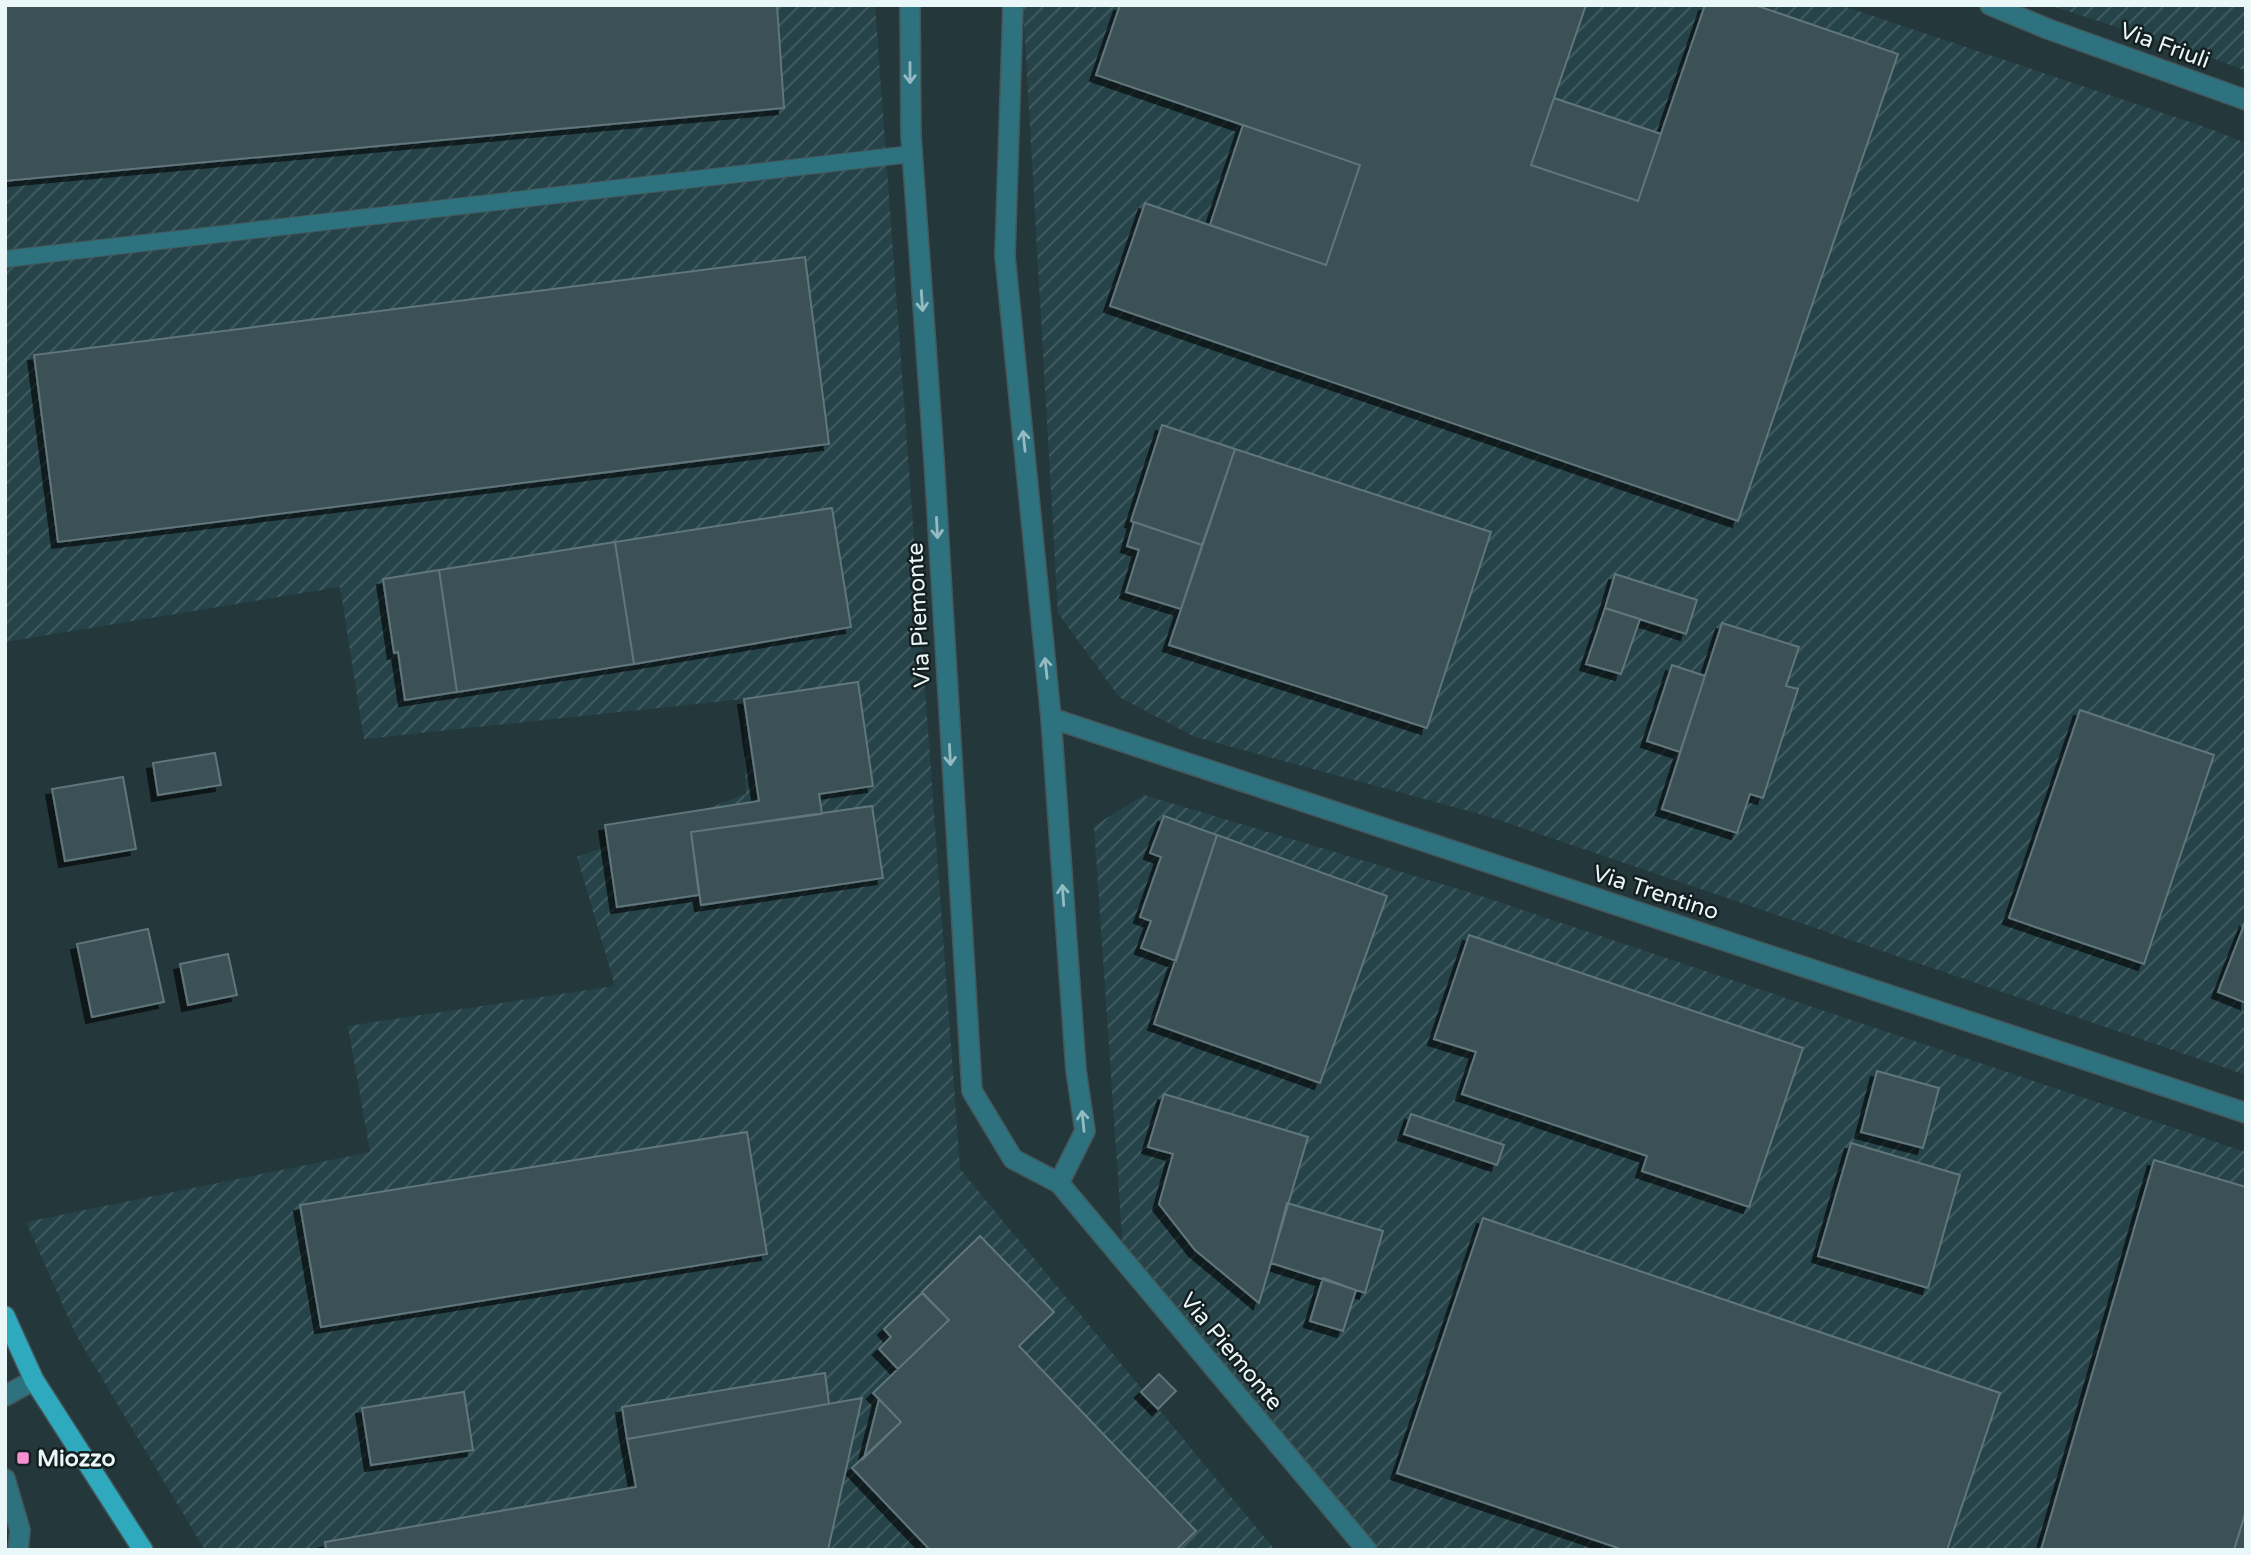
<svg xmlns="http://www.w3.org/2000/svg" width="2251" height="1555" font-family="'Varela Round',sans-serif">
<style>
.industrial{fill:url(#industrial-furrows)}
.building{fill:#3b5155;stroke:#60767b;stroke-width:2;filter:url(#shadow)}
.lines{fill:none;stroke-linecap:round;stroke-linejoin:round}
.service-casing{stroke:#44575a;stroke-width:18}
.minor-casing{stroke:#44575a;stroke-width:22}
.primary-casing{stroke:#44575a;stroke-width:22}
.service{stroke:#2d727e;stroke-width:16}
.minor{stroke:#2d727e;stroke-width:19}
.primary{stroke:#2ea9be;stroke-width:19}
.oneway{stroke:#95bbc2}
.poi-dot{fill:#f690d0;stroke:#151e20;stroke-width:2.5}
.labels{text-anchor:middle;stroke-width:5;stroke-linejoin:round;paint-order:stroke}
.street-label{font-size:23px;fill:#eaf7f9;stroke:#151e20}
.poi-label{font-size:23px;font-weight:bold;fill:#eaf7f9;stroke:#151e20;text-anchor:start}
</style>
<defs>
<pattern id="industrial-furrows" width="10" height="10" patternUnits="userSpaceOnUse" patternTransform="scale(1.75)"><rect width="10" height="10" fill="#254349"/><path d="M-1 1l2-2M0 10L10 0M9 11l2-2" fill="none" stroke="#455f64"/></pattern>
<filter id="shadow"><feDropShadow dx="-6" dy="6" stdDeviation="0" flood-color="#0009"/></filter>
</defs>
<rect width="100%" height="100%" fill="#24383c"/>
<!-- industrial -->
<path class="industrial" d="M5,5H875L960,1169L1275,1550H205L76,1335L26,1222L370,1152L348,1026L615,986L577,857L746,794L743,699L364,739L340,587L5,642Z
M1023,5H1840L2208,128L2246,143V1075L1487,816L1195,737L1119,697L1058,613Z
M2049,5H2246V71L2218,60Z
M1144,795L1475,894L2246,1152V1550H1377L1123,1251L1094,826Z"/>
<!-- building -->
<path class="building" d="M5,5H777L784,108L5,181Z
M1120,5H1586L1531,165L1638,201L1705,5H1755L1898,54L1738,521L1110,306L1145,203L1326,265L1360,165L1096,75Z
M1554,98L1661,134L1638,201L1531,165Z
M1243,125L1360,165L1326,265L1210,225Z
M805,257L829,444L58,542L34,355Z
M1162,425L1235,449L1202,545L1131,521Z
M1235,449L1491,532L1427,728L1169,645Z
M832,508L851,627L634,664L615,542Z
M1134,522L1202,545L1181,609L1126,592L1139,550L1127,546Z
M615,542L634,664L457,692L439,570Z
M439,570L457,692L405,700L398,652L394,653L383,579Z
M1615,574L1697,600L1686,634L1605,608Z
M1605,608L1640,619L1621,674L1586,664Z
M1722,623L1799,647L1786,686L1798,689L1763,798L1750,794L1737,833L1662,809Z
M1672,665L1705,676L1680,752L1647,741Z
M858,682L873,786L819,794L822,814L691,832L699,895L617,907L605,825L759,801L744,699Z
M2080,710L2214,755L2144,964L2009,918Z
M215,753L221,785L158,795L153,763Z
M123,777L136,849L65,861L52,789Z
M872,806L883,878L701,905L691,832Z
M1164,816L1217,835L1176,961L1141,948L1151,921L1140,917L1161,857L1150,853Z
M1217,835L1387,896L1320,1083L1154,1024Z
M2246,920V1003L2218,992Z
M148,929L164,1002L92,1017L77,944Z
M1469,935L1803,1048L1749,1207L1642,1171L1647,1156L1462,1094L1476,1052L1434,1039Z
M228,954L237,995L188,1005L180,964Z
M1877,1071L1939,1088L1923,1148L1861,1132Z
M1164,1094L1308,1137L1259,1303L1195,1250L1159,1204L1173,1154L1148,1147Z
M1411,1114L1504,1145L1497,1165L1404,1134Z
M747,1132L767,1254L321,1327L300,1205Z
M1851,1143L1960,1175L1928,1288L1818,1256Z
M2154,1160L2246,1187V1511L2234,1550H2041Z
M1287,1203L1383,1231L1365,1293L1271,1263Z
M1483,1218L2000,1393L1947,1550H1618V1548L1397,1473Z
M980,1236L1054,1312L1019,1346L1196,1531L1176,1550H930L852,1468L901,1422L873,1393L949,1320L922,1292Z
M1323,1278L1356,1290L1343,1331L1310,1321Z
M922,1293L949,1320L898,1369L879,1349L891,1337L884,1329Z
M825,1373L829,1404L627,1439L622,1407Z
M1159,1374L1176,1391L1158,1409L1141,1392Z
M464,1392L473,1450L371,1465L362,1408Z
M862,1398L828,1550H326L325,1542L636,1487L627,1439Z
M879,1399L901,1422L864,1458Z
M2246,1511V1550H2234Z"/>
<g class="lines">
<defs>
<path id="service" d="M5,259L912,154"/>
<path id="minor" d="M910,5L911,136L934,460L972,1091L1013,1159L1059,1183L1367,1550
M1013,5L1005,256L1051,718L1076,1070L1085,1131L1059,1183
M1990,5L2048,29L2246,100
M1051,718L2246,1113
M5,1396L34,1380
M5,1479L20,1530L18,1550"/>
<path id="primary" d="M5,1316L34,1380L143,1550"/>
</defs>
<!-- service casing -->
<use href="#service" class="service-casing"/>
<!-- minor casing -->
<use href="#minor" class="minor-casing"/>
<!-- primary casing -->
<use href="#primary" class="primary-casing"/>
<!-- service -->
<use href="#service" class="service"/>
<!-- minor -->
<use href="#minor" class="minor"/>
<!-- primary -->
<use href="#primary" class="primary"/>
</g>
<!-- one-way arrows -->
<defs><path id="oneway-shaft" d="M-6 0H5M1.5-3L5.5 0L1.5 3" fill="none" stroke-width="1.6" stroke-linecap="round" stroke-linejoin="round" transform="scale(1.75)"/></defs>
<g class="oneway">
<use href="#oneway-shaft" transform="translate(910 73) rotate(90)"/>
<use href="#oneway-shaft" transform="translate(922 301) rotate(86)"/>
<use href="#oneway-shaft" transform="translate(1024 441) rotate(-96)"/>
<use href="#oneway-shaft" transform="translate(937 528) rotate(87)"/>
<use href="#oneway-shaft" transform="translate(1046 668) rotate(-96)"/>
<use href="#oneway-shaft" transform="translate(950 755) rotate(87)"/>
<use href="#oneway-shaft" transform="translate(1063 895) rotate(-94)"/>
<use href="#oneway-shaft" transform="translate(1083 1121) rotate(-96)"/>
</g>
<!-- markers -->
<rect class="poi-dot" x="16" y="1451" width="14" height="14" rx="3.5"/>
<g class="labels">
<!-- street labels -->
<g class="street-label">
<text transform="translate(2165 45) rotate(20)" y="8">Via Friuli</text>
<text transform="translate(918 615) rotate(-93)" y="8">Via Piemonte</text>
<text transform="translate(1656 892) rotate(18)" y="8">Via Trentino</text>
<text transform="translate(1232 1351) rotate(50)" y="8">Via Piemonte</text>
</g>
<!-- poi labels -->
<g class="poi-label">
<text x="37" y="1466">Miozzo</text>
</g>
</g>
<!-- border -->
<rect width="2251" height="1555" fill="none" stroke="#eaf7f9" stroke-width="14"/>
</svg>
